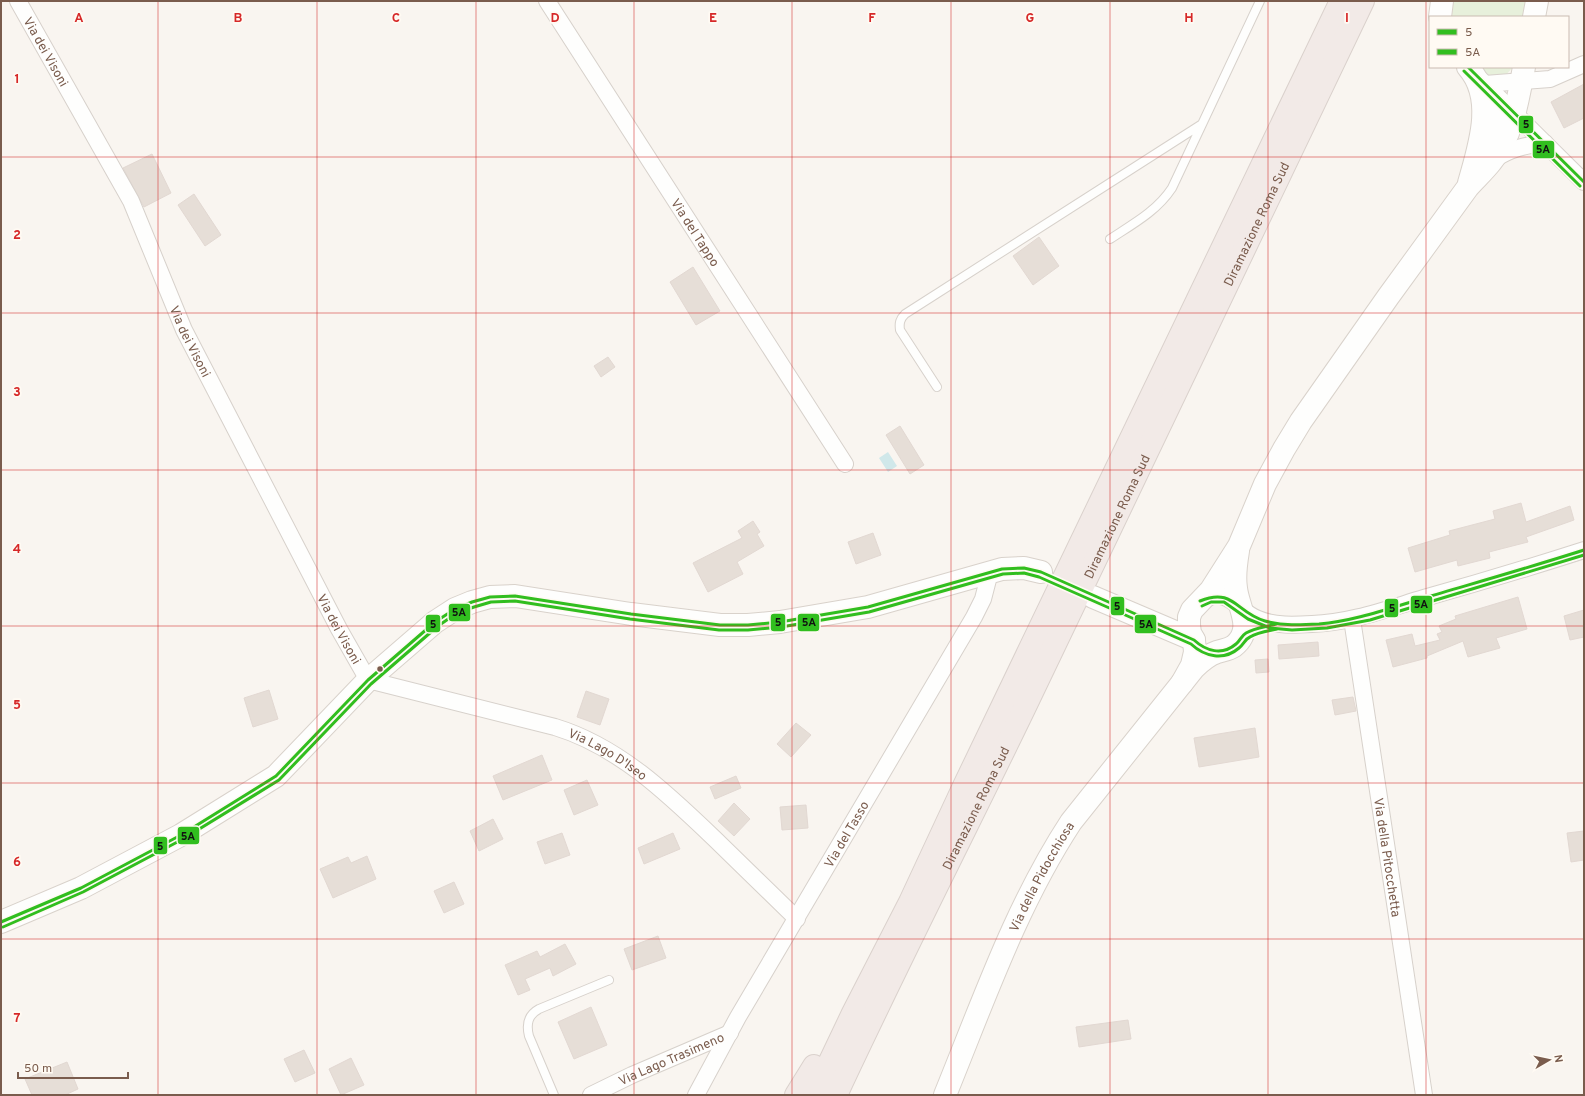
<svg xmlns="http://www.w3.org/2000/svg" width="1585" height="1096" font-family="Overpass,sans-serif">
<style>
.green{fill:#e7f0db}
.water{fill:#d0e8ea}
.building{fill:#e6ded7;stroke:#e2d8d2}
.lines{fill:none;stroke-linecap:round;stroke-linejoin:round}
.lane-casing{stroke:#d7d1cb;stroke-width:10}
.street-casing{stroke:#d7d1cb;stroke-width:18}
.secondary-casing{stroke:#d9d2cb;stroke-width:24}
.highway-casing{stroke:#dad1cc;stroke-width:24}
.lane{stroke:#fefefd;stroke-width:8}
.street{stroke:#fefefd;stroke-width:16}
.secondary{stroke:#fefefd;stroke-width:22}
.highway{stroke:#f2eae7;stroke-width:22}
.bus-1-casing{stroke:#fffaf3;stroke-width:6}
.bus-2-casing{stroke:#fffaf3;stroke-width:6}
.bus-1{stroke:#31be1f;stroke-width:3}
.bus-2{stroke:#31be1f;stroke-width:3}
.grid{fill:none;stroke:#d62828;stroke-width:1;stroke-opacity:0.55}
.bus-dot{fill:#7a5c4d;stroke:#fffaf3;stroke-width:1.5}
.labels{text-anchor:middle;stroke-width:3.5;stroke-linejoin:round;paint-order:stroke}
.street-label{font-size:13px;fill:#7a5c4d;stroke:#fffaf3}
.grid-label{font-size:13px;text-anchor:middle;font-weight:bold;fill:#d62828;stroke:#fffaf3;stroke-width:3.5;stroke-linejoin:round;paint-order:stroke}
.line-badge{stroke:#fffaf3;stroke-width:1.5}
.pale-badge-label{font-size:11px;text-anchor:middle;font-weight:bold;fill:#111}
</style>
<rect width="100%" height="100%" fill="#f9f5f0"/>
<!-- green -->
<path class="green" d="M1450,1H1528L1525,17H1447Z
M1474,67H1513L1505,76L1492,80Z"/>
<!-- water -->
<path class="water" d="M888,452L897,466L888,472L879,458Z"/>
<!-- building -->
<path class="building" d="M1584,84V118L1564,128L1551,102Z
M152,154L171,193L144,207L123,168Z
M194,194L221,235L205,246L178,205Z
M1039,237L1059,266L1033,285L1013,256Z
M693,267L720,311L696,325L670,282Z
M608,357L615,367L601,377L594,366Z
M900,426L924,465L910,474L886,435Z
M1521,503L1526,522L1570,506L1574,520L1526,537L1528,542L1489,552L1490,558L1458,566L1457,560L1415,572L1408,548L1450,535L1449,531L1495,519L1493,511Z
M753,521L760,532L757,534L764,546L737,562L743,574L708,592L693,563L742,538L738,531Z
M873,533L881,555L856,564L848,542Z
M1518,597L1527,629L1496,638L1500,648L1468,657L1463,641L1427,656V658L1393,667L1386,640L1412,634L1415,646L1440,640L1437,634L1442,632L1439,626L1456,619L1455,616Z
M1584,610V637L1570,640L1564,616Z
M1318,642L1319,656L1279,659L1278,645Z
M1268,659L1269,672L1256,673L1255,660Z
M269,690L278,719L253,727L244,698Z
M586,691L609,699L600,725L577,717Z
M1353,697L1356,711L1335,715L1332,700Z
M796,723L811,735L791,757L777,744Z
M1255,728L1259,757L1199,767L1194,738Z
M542,755L552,780L503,800L493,776Z
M736,776L741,788L715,799L710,787Z
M587,780L598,805L574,815L564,790Z
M734,803L750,819L734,836L718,821Z
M806,805L808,828L782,830L780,807Z
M493,819L503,839L479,851L470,831Z
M1584,831V860L1571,862L1567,833Z
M562,833L570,855L545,864L537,842Z
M673,833L680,849L644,864L638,848Z
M367,856L376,879L333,898L320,869L348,857L351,863Z
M454,882L464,904L444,913L434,891Z
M658,936L666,958L632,970L624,949Z
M565,944L576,964L553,976L550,968L525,979L530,990L518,995L505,965L537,951L540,957Z
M591,1007L607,1045L574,1059L558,1022Z
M1128,1020L1131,1039L1079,1047L1076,1027Z
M304,1050L315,1073L295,1082L284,1059Z
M351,1058L364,1085L341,1095L329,1069Z
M67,1062L78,1089L65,1095H32L25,1079Z"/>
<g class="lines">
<defs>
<path id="lane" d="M1110,239C1133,224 1157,211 1172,188L1260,1
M937,387L900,330C899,323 900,319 905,314L1202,124
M554,1095L529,1036C526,1024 528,1015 539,1009L609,980"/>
<g id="street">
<path id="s1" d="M18,1L131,201L184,330L339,629L368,680L555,727C621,747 672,798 720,844C746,869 771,894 797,919"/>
<path id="s2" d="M547,1L845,464"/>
<path d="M1477,76L1584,182"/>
<path d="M1485,84L1550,79L1584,64"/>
<path d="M1483,144L1504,103"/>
<path d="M1493,160C1510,149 1525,145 1545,143"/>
<path d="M1200,601C1230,585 1235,610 1258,619C1275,626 1294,625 1312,624C1350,623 1387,609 1424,598C1478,583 1531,567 1584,550"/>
<path id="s3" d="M1352,619L1424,1095"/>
<path id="s4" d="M591,1095L632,1075L730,1033"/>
<path id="s5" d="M696,1095L738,1017L974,617L983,599L990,572"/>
</g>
<g id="secondary">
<path d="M1440,17L1442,1"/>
<path d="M1534,17L1537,1"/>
<path d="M1468,67C1496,99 1479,147 1469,183"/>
<path d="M1093,597L1194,640"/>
<path d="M1182,683L1192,665L1195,652L1194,640L1190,633L1189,625V617L1192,610L1211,590L1239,546L1265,484L1284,449L1301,421L1388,297L1468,187C1475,179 1484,171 1491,162C1513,136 1518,99 1524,67"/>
<path d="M1,922L81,888L181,835L276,776L368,680L435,622L455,609L472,602L490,597L515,596L631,614L720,625H748L780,622L868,607L1002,569L1024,568L1041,572"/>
<path id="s6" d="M945,1095C983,1002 1016,906 1071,822L1194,668C1200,662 1208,655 1217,652C1223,650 1228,650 1234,646C1255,629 1238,608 1236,588C1234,576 1236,563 1238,551"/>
</g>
<g id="highway">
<path d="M796,1095L814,1066"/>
<path d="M814,1095L853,1013L910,902L964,786L1341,1"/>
<path id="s7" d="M836,1095C896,966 961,839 1023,711C1137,475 1249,237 1363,1"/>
</g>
</defs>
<!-- lane casing -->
<use href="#lane" class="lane-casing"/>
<!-- street casing -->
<use href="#street" class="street-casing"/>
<!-- secondary casing -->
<use href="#secondary" class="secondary-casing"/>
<!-- highway casing -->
<use href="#highway" class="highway-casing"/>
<!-- lane -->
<use href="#lane" class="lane"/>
<!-- street -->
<use href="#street" class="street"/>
<!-- secondary -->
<use href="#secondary" class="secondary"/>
<!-- highway -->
<use href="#highway" class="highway"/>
<defs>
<path id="bus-1" d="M1468,67L1584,182
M1200,601C1234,587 1236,613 1265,621C1282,626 1301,625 1319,624C1355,621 1390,608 1424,598C1478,582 1531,567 1584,550
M1,922L81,888L181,835L276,776L368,680L435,622L455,609L472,602L490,597L515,596L631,614L720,625H748L780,622L868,607L1002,569L1024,568L1041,572L1194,640C1206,651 1222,656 1236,644C1240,641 1241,636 1246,633C1255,628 1266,627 1276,624"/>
<path id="bus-2" d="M1464,71L1580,186
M1202,606L1211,602H1224L1248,619L1270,628L1292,630L1327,628L1370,620L1584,555
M3,927L83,892L183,839L279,780L371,684L438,626L457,613L474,607L491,602L515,601L630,619L719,630H748L781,627L869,612L1003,574L1024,573L1039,577L1191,644C1205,657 1224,661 1239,648C1244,644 1245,639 1250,637C1258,632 1268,631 1277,629"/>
</defs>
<!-- bus-1 casing -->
<use href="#bus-1" class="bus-1-casing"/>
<!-- bus-2 casing -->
<use href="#bus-2" class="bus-2-casing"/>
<!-- bus-1 -->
<use href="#bus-1" class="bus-1"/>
<!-- bus-2 -->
<use href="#bus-2" class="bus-2"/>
</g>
<!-- grid -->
<path class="grid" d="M158,1V1095M317,1V1095M476,1V1095M634,1V1095M792,1V1095M951,1V1095M1110,1V1095M1268,1V1095M1426,1V1095M1,157H1584M1,313H1584M1,470H1584M1,626H1584M1,783H1584M1,939H1584"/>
<!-- markers -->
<circle class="bus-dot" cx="380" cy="669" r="3.5"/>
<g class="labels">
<!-- street labels -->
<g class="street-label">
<text dy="5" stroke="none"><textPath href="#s1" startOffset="58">Via dei Visoni</textPath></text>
<text dy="5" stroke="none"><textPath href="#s7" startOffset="967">Diramazione Roma Sud</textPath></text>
<text dy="5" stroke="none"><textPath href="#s2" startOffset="275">Via del Tappo</textPath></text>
<text dy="5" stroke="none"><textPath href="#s1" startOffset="382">Via dei Visoni</textPath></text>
<text dy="5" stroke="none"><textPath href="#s7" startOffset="643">Diramazione Roma Sud</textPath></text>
<text dy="5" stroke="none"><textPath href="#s1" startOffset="706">Via dei Visoni</textPath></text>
<text dy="5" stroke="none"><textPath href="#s1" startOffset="1017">Via Lago D'Iseo</textPath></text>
<text dy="5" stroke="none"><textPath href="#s7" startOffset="319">Diramazione Roma Sud</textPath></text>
<text dy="5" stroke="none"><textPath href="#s5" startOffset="301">Via del Tasso</textPath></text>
<text dy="5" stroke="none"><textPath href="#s3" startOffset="241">Via della Pitocchetta</textPath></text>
<text dy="5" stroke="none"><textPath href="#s6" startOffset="239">Via della Pidocchiosa</textPath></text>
<text dy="5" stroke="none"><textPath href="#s4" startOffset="88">Via Lago Trasimeno</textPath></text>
</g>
</g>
<g class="grid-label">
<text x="79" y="22">A</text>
<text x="238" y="22">B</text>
<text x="396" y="22">C</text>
<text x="555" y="22">D</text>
<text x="713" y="22">E</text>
<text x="872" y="22">F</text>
<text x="1030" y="22">G</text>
<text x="1189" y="22">H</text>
<text x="1347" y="22">I</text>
<text x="17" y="83">1</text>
<text x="17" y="239">2</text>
<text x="17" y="396">3</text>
<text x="17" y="553">4</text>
<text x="17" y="709">5</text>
<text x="17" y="866">6</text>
<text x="17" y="1022">7</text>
</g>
<g class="line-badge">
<rect x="1518" y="115" width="16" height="19" rx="4" fill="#31be1f"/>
<rect x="1532" y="140" width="23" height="19" rx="4" fill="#31be1f"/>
<rect x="1410" y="595" width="23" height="19" rx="4" fill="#31be1f"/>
<rect x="1110" y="596" width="15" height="20" rx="4" fill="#31be1f"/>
<rect x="1384" y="598" width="15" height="20" rx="4" fill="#31be1f"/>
<rect x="448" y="603" width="23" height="19" rx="4" fill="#31be1f"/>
<rect x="770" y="613" width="16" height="19" rx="4" fill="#31be1f"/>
<rect x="797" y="613" width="23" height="19" rx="4" fill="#31be1f"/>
<rect x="425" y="614" width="16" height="19" rx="4" fill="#31be1f"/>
<rect x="1134" y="614" width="23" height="20" rx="4" fill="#31be1f"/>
<rect x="177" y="826" width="23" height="19" rx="4" fill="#31be1f"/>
<rect x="153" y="836" width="15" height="19" rx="4" fill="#31be1f"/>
</g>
<g class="pale-badge-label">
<text x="1526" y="128">5</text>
<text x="1543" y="153">5A</text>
<text x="1421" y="608">5A</text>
<text x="1117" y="610">5</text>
<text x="1392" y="612">5</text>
<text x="459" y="616">5A</text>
<text x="778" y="626">5</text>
<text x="809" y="626">5A</text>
<text x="433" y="628">5</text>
<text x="1146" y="628">5A</text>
<text x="188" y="840">5A</text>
<text x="160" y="850">5</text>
</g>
<!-- border -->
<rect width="1585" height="1096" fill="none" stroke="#7a5c4d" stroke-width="4"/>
<!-- legend -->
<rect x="1429" y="16" width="140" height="52" fill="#fffaf3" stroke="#cabbb1"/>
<rect x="1437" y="29" width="20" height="6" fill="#31be1f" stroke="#cabbb1"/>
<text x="1465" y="36" font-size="12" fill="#7a5c4d">5</text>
<rect x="1437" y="49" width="20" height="6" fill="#31be1f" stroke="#cabbb1"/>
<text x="1465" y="56" font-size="12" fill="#7a5c4d">5A</text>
<!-- north arrow -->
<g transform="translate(1549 1060) rotate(81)" stroke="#fffaf3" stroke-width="3" paint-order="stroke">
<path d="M0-3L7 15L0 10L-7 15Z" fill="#7a5c4d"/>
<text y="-6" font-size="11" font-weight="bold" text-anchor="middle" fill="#7a5c4d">N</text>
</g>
<!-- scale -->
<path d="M18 1072v6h110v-6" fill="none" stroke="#7a5c4d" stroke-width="2"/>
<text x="24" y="1072" font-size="12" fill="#7a5c4d" stroke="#fffaf3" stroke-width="3" paint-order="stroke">50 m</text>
</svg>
